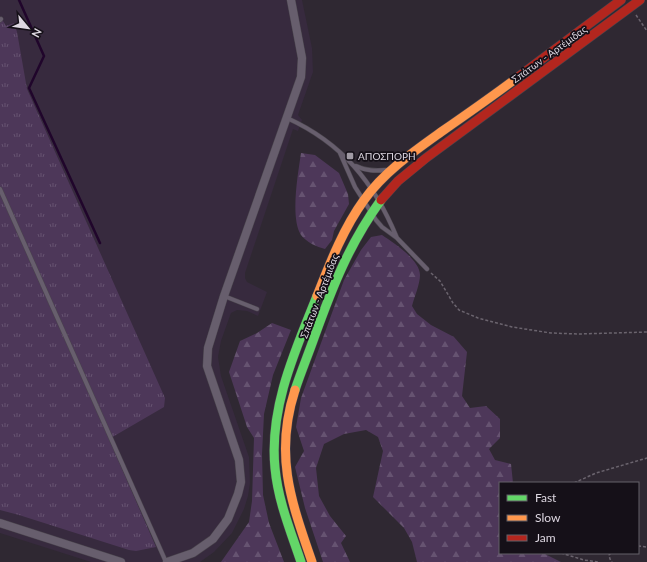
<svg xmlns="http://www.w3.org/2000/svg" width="647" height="562" font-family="Lato,sans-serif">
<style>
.built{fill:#372a3e}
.grass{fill:url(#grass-tufts)}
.forest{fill:url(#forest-firs)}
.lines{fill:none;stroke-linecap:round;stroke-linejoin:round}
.stream{stroke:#20052b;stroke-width:2.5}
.lane-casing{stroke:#4a454d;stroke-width:5}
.street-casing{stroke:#4a454d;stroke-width:9}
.fast-casing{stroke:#4a454d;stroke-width:10}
.slow-casing{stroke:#4a454d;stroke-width:10}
.jam-casing{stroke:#4a454d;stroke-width:10}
.path{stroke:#6b646e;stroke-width:1.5;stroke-dasharray:3 2;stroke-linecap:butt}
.lane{stroke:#675e6d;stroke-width:4}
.street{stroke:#675e6d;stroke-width:8}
.fast{stroke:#63d668;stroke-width:9}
.slow{stroke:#ff974d;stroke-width:9}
.jam{stroke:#b3261e;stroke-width:9}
.poi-dot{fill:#a09aa4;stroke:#151018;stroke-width:1.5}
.labels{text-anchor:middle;stroke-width:3.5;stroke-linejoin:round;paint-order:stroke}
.street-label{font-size:10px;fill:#ddd7e1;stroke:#151018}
.poi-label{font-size:10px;fill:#ddd7e1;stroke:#151018;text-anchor:start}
</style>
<defs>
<pattern id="grass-tufts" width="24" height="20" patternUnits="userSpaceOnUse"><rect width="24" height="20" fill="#4d3759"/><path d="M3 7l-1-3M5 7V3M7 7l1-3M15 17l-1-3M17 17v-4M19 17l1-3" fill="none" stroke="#665371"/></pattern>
<pattern id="forest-firs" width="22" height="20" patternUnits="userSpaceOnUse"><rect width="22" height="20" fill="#4d3759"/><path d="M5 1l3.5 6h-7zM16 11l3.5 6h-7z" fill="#665371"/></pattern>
</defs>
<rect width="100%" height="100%" fill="#2f2832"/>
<!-- built -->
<path class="built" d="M0,0H302L312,48L313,72L298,115L302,120L298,131L293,129L245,273V278L247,282L267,292L258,316L247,311L237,310L231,313L221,341L218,357L221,376L249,457L250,483L248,496L244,509L232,533L214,552L200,562H91L0,533Z"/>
<!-- grass -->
<path class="grass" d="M0,16L6,26L14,23L17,32L27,89L165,398L164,407L109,439L156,547L136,551L129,550L19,515L0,510Z"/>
<!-- forest -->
<path class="forest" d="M301,153L315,155L339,173L348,194L349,204L334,231L332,240L325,249C317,247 306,242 301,235C290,218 298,174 301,153Z
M382,235C394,243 420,260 420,275C420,284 414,298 412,306L417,314L431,325L454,337L467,352L462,396L470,408L486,406L500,419V438L489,449L495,460L511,464L513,483H500V553H543L561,562H417L412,542L404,528L373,497L383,451L378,437L366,430L344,434L324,444L316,468L319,496L330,516L346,536L341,543L350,562H323L305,508L295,467L304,451L296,427L301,398L344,280L361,250L371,237Z
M272,323L291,330L273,375L264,414L262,454L263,495L269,523L284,562H221L249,522L252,501L254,438L247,427L229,372L240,341L257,333Z"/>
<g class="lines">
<!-- stream -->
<path class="stream" d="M19,0L44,56L29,88L100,243"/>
<defs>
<path id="lane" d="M0,20L1,19
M287,118C342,143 374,182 397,238
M340,153L355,187L376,220L382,227L397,238L427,269
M356,166C366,171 375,171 386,170
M0,189L166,562
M224,296L257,309"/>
<path id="street" d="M0,523L121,562
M167,562L193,553L213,539L228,519L238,494L241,482L239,460L207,366L208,348L224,296L301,77L302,58L291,0"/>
<path id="fast" d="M295,390C301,372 308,355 314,338C332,288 349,244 381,200
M301,562C291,532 278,501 275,468C269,408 295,351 317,296"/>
<path id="slow" d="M317,296C330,263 343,229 364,200C384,172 413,152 441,132C467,114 493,96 518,77
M295,390C274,455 291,501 312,562"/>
<path id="jam" d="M518,77L621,0
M381,200L398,181L426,158L640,0"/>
</defs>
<!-- lane casing -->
<use href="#lane" class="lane-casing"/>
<!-- street casing -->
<use href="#street" class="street-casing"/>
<!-- fast casing -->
<use href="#fast" class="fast-casing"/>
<!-- slow casing -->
<use href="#slow" class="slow-casing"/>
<!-- jam casing -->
<use href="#jam" class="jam-casing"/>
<!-- path -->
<path class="path" d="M636,15L647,31
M431,273L440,281L453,303L459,310L478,318L512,327L551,333L579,334L647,332
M574,483L596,473L647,458
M638,546L647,547
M561,553L584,560L598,562
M611,553L609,555L610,559L612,562"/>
<!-- lane -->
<use href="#lane" class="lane"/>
<!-- street -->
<use href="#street" class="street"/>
<!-- fast -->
<use href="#fast" class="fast"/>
<!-- slow -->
<use href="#slow" class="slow"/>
<!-- jam -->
<use href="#jam" class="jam"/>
</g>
<!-- markers -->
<rect class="poi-dot" x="346" y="152" width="8" height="8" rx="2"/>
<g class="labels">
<!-- street labels -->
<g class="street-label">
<text transform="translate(549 54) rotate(-36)" y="4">Σπάτων - Αρτέμιδας</text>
<text transform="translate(319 296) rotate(-69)" y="4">Σπάτων - Αρτέμιδας</text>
</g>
<!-- poi labels -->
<g class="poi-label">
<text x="358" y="160">ΑΠΟΣΠΟΡΗ</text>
</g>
</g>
<!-- legend -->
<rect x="499" y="482" width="140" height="72" fill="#151018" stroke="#656068"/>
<rect x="507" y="495" width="20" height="6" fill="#63d668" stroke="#656068"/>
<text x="535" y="502" font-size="12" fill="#ddd7e1">Fast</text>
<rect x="507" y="515" width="20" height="6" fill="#ff974d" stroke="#656068"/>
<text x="535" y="522" font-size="12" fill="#ddd7e1">Slow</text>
<rect x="507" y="535" width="20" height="6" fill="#b3261e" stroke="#656068"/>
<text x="535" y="542" font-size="12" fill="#ddd7e1">Jam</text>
<!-- north arrow -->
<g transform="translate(28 28) rotate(119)" stroke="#151018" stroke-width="3" paint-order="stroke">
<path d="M0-3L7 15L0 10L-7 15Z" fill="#ddd7e1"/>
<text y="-6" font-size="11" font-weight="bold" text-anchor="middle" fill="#ddd7e1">N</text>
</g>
</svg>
